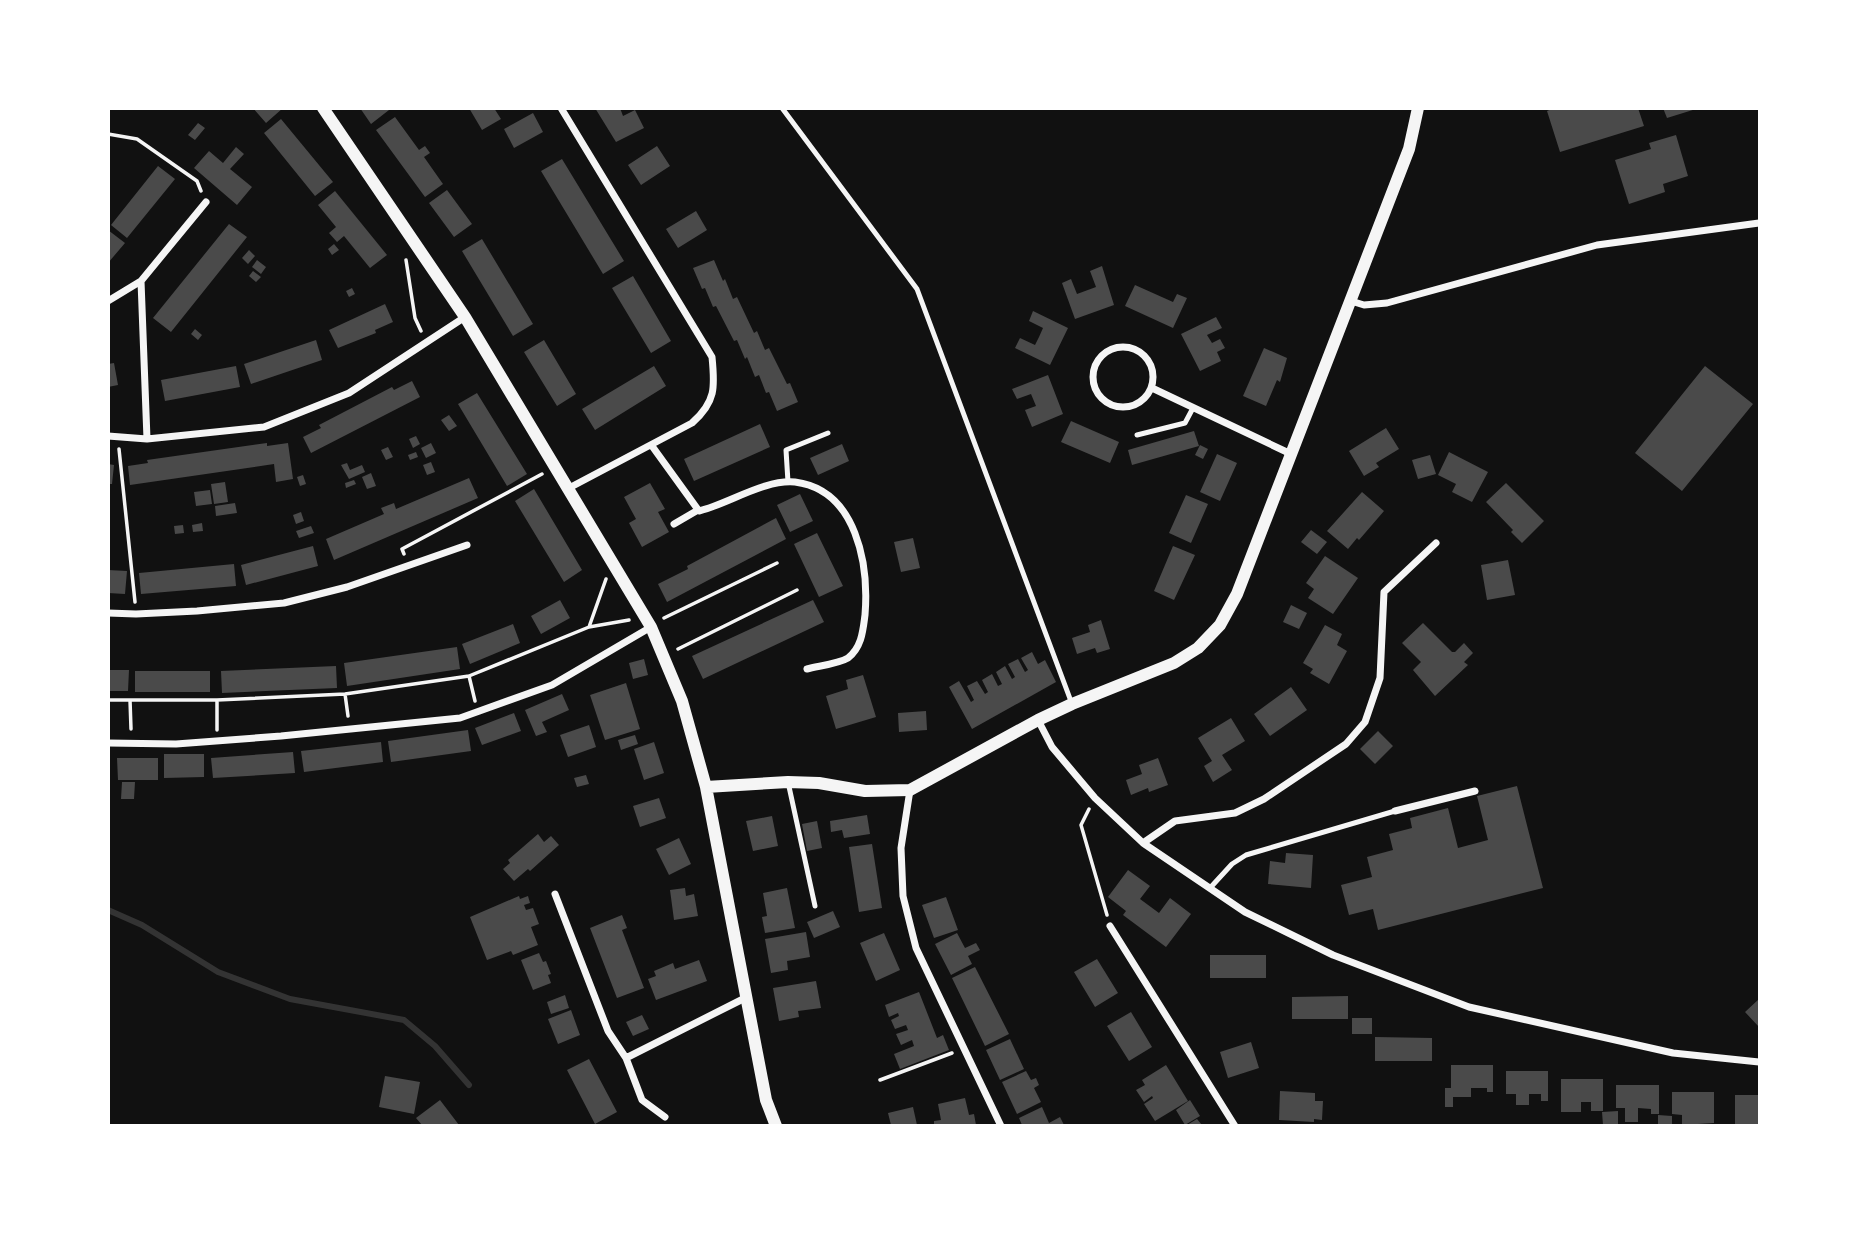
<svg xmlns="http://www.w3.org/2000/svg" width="1868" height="1234" font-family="'Sofia Sans Condensed',sans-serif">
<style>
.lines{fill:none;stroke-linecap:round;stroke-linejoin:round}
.stream{stroke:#333;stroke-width:6}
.building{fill:#4a4a4a}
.path{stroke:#f5f5f5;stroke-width:3.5}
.service{stroke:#f5f5f5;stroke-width:5}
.minor{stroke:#f5f5f5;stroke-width:7}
.tertiary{stroke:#f5f5f5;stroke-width:12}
</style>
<rect width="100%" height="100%" fill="#111"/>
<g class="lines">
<!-- stream -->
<path class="stream" d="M108,910L142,925L218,972L290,999L404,1020L435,1046L469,1085"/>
</g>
<!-- building -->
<path class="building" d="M253,108H283L266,123Z
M360,108H387L389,110L371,124Z
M469,108H494L501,119L482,130Z
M595,108H620L623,116L635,110L644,128L616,142Z
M1554,108H1638L1644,126L1560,152L1547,111Z
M1663,108H1696V109L1667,118Z
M533,113L543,132L514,148L504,129Z
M395,117L419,150L425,146L430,153L424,157L443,184L425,197L376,130Z
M281,119L333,182L315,196L264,133Z
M198,123L205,128L195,140L188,135Z
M1676,135L1688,176L1663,184L1665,192L1629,204L1615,160L1651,149L1649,143Z
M657,146L670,166L641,185L628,165Z
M236,147L244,154L230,169L252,187L237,205L194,168L209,151L223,163Z
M562,159L624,261L603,274L541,171Z
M158,166L175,179L127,238L111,225Z
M447,190L472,224L454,237L429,203Z
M335,191L387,255L370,268L344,236L337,242L329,233L336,227L318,205Z
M696,211L707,230L678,248L666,229Z
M229,224L247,237L171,332L153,318Z
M108,230L125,243L108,263Z
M482,239L533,324L513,336L462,251Z
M334,244L339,250L332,255L328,249Z
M249,250L255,256L248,264L242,258Z
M257,260L266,267L261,274L252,267Z
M714,260L723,281L725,279L733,299L737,297L754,333L757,331L765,350L769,348L787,384L790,383L798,402L777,411L769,392L766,393L759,375L755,377L747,357L745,359L737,340L734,341L716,306L713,307L705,288L702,289L693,268Z
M1102,266L1114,305L1075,319L1062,283L1071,279L1077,294L1096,287L1090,271Z
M253,271L261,277L256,282L249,276Z
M633,276L671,341L651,353L612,288Z
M1135,285L1173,302L1177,294L1187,298L1173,328L1125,306Z
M352,288L355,294L349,297L346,291Z
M385,304L393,322L375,330L376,333L338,348L329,330Z
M1033,311L1068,328L1050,365L1015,348L1020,338L1035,345L1039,337L1043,328L1029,321Z
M1216,317L1222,328L1207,335L1212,343L1220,339L1225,348L1217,352L1221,361L1200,371L1181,334Z
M195,329L202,335L198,340L191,334Z
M316,340L322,360L251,384L244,364Z
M544,340L576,394L557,406L524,352Z
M1264,348L1287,358L1280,382L1277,380L1266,406L1243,396Z
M114,363L118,385L108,387V364Z
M236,366L240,387L165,401L161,380Z
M654,366L666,386L595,430L582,409Z
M1705,366L1753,404L1682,491L1635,453Z
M1048,375L1063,414L1032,427L1025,410L1036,406L1031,394L1017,399L1012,389Z
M412,381L420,397L311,453L303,437L321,428L319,425L392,387L394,390Z
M477,393L527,474L507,486L458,404Z
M449,415L457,426L449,431L441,420Z
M1071,421L1119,442L1110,463L1061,442Z
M760,424L770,447L694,481L684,459Z
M1386,428L1399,449L1376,463L1379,467L1364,476L1349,451Z
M1194,431L1199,446L1132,465L1128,450Z
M416,436L420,444L413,448L409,439Z
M267,443V446L288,443L293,479L276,482L274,464L130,485L128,466L148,463L147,460Z
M431,443L436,453L426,458L421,448Z
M842,444L849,461L818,475L810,458Z
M1200,445L1208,449L1203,459L1195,455Z
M388,447L393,457L386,460L381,450Z
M416,452L418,457L410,460L408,455Z
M1449,452L1488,472L1472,502L1452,492L1456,484L1438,475Z
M1217,454L1237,463L1220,501L1200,492Z
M1430,455L1436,474L1418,479L1412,460Z
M431,462L435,472L427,475L423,465Z
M347,463L350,470L362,465L365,472L349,479L341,465Z
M108,464L114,465L112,484H108Z
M371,473L376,486L367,489L362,477Z
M303,475L306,484L300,486L297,477Z
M469,478L478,498L334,560L326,539L384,514L381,508L394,503L396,509Z
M354,480L356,484L346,488L345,483Z
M225,482L228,502L214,504L211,484Z
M650,483L665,509L658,512L669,532L642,547L629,523L636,519L624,497Z
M1506,483L1544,521L1522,543L1511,532L1513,530L1486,502Z
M534,489L582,570L564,582L515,501Z
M210,490L212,504L196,506L194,492Z
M1362,492L1384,511L1359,540L1357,538L1348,549L1327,531Z
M800,494L813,521L790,532L777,505Z
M1186,495L1208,504L1191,543L1169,533Z
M235,503L237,513L216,516L215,506Z
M301,512L304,521L296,524L293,515Z
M776,518L786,539L667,602L658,584L688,569L687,566Z
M202,523L203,531L193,532L192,525Z
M183,525L184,533L175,534L174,526Z
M311,526L314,533L299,538L296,531Z
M1311,530L1327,542L1317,554L1301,542Z
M817,533L843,586L819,597L794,544Z
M913,538L920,568L901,572L894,542Z
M313,546L318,566L246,585L241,565Z
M1173,546L1195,555L1174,600L1154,591Z
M1325,556L1358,578L1333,614L1308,598L1314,589L1306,583Z
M1508,560L1515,595L1487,600L1481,565Z
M234,564L236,586L141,594L139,573Z
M108,570L127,571L125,594L108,593Z
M560,600L570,618L541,634L531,616Z
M813,600L824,622L703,679L692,656Z
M1291,605L1307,613L1299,629L1283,622Z
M1101,620L1110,649L1097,653L1095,648L1077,654L1072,638L1090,632L1088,625Z
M1423,623L1452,652H1455L1464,643L1473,653L1464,662L1468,665L1435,696L1413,670L1421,662L1402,643Z
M513,624L520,643L470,664L462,644Z
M1325,625L1342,634L1337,645L1347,651L1329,684L1310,673L1313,669L1303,663Z
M457,647L460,669L347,686L344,663Z
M1032,652L1038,664L1045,660L1056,682L972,729L949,687L959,681L971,702L974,700L967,686L977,681L985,694L988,692L982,680L992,674L998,686L1002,684L996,672L1005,666L1012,679L1015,677L1008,664L1018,659L1025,672L1028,670L1021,658Z
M644,659L648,675L633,679L629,663Z
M336,666L337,688L222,693L221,671Z
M108,670H129L128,691H108Z
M135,671H210V692H135Z
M863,675L876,717L836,729L826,696L848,689L846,680Z
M626,683L640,729L605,740L590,695Z
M1291,687L1307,710L1270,736L1254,714Z
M562,694L569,710L542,722L547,732L536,736L525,710Z
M926,711L927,730L899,732L898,713Z
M514,713L521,731L482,745L475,728Z
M1231,718L1245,741L1222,755L1232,770L1213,782L1204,766L1212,761L1198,738Z
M589,725L596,747L568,757L560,735Z
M468,730L471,751L391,762L388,741Z
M1378,731L1393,746L1375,764L1360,749Z
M635,735L638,744L621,750L618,740Z
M381,742L383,762L304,772L301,751Z
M654,742L664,773L644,780L634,749Z
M293,752L295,773L213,778L211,758Z
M164,754H204V777L164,778Z
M117,758H158V780H118Z
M1158,758L1168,785L1149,792L1148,788L1131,795L1126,780L1142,774L1139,765Z
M586,775L589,784L577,787L574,778Z
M122,782H135L134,799H121Z
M1517,786L1543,888L1378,930L1373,909L1349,915L1341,885L1372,877L1367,857L1393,850L1389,834L1412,828L1410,818L1448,808L1458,848L1488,840L1477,796Z
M659,798L666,818L640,827L633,806Z
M867,815L870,834L844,838L842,830L831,832L830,821Z
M772,816L778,846L753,851L746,821Z
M817,821L822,848L807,851L802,824Z
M538,834L544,842L551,836L559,845L530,871L528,869L514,881L503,869L510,863L508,860Z
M679,838L691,864L669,875L656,849Z
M872,844L882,908L859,912L849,847Z
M1286,853L1313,855L1311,888L1268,884L1270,861L1285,863Z
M1128,870L1150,886L1140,899L1159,913L1170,898L1191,914L1166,947L1123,915L1126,911L1108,897Z
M685,888L686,896L694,894L698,916L674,920L670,890Z
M787,888L795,928L765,933L762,917L767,916L763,893Z
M519,896L520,899L528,896L530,903L524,905L526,910L533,908L539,924L531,927L538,945L513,955L511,951L487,960L470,917Z
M946,897L958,930L934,938L922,905Z
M833,911L840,927L814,938L807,922Z
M622,915L627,928L622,930L644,988L617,998L590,928Z
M806,932L810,957L787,961L788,970L771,973L765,939Z
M884,933L900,970L876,981L860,943Z
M957,933L965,948L976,943L980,950L968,956L972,964L951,975L935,944Z
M539,953L543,962L546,961L551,974L548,975L551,983L533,990L521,960Z
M1210,955H1266V978H1210Z
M1097,959L1118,993L1095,1007L1074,972Z
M699,960L707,981L656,1000L648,979L656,976L654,971L673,963L675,969Z
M975,967L1009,1034L985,1046L952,978Z
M816,981L821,1008L798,1011L799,1017L779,1021L773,988Z
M919,992L937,1038L943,1035L949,1050L900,1069L894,1054L914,1046L912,1040L901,1045L896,1034L908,1030L906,1025L895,1029L891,1020L899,1016L898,1013L889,1017L885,1005Z
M565,995L569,1008L551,1014L547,1002Z
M1348,996V1019H1292V997Z
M1759,999V1027L1745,1012Z
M571,1010L580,1035L558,1044L548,1019Z
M1131,1012L1152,1047L1129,1061L1107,1026Z
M642,1015L649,1029L633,1036L626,1022Z
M1352,1018H1372V1034H1352Z
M1375,1037L1432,1038V1061H1375Z
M1010,1039L1024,1069L1000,1080L986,1050Z
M1251,1042L1259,1068L1228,1078L1220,1052Z
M589,1059L617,1112L595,1124L567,1070Z
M1166,1065L1188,1101L1155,1121L1144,1104L1153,1098L1152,1096L1144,1102L1136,1090L1145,1085L1142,1080Z
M1451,1065H1493V1092H1487V1088H1471V1097H1453V1107H1445V1088H1451Z
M1026,1071L1031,1080L1036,1078L1039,1085L1034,1088L1041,1102L1017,1114L1002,1082Z
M1506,1071H1548V1101H1541V1094H1529V1105H1516V1094H1506Z
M385,1076L420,1082L414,1114L379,1107Z
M1561,1079H1603V1111H1591V1102H1581V1112H1561Z
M1616,1085H1659V1114H1651V1109L1638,1108V1122H1625V1108H1616Z
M1280,1091L1315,1093V1101H1323L1322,1120L1314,1119V1122L1279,1120Z
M1672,1092H1714V1123L1682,1125V1115L1672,1114Z
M1735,1095H1759V1124H1735Z
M965,1098L969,1115L974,1114L976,1125H934V1121L941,1120L938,1104Z
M440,1100L459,1125H422L416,1118Z
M1190,1100L1200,1116L1185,1125L1176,1110Z
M913,1107L917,1125H891L888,1113Z
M1042,1107L1049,1123L1060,1117L1064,1125H1022L1019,1118Z
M1618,1111V1125H1603L1602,1112Z
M1658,1115L1672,1116V1125H1658Z
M1197,1119L1202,1125H1187Z"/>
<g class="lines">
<!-- path -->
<path class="path" d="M108,134L137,139L197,181L201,191
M406,260L415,318L421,331
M119,449L135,602
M404,554L402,549L542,474
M606,579L589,627L629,620
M664,618L777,563
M678,649L797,590
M469,676L475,701
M345,694L348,716
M108,700H217L345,694L469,676L589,627
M130,700L131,729
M217,700V730
M1089,809L1081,825L1107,915
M880,1080L952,1053"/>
<!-- service -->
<path class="service" d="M782,108L917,289L1072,704
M1137,435L1185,423L1193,408
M788,482L786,450L828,433
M788,782L815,906
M1210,888L1232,864L1246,855L1395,811"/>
<!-- minor -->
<path class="minor" d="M561,108L712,357C715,387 716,402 692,423L569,488
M141,281L147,439
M108,301L141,281L206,202
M1351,301L1364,305L1387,303L1597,245L1759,223
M1093 377a30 30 0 1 1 60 0a30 30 0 1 1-60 0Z
M1152,388L1291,454
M108,436L147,439L264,427L349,393L465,317
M652,446L699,511C728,504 765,479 795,482C857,490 869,565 865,615C863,630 862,647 848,658C838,664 818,666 807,669
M674,524L698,510
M108,613L136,614L197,611L284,603L347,587L467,545
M1038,720L1052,747L1095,798L1143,843L1245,912L1333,955L1469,1007L1673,1053L1759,1062
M108,743L176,744L281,736L460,718L552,685L651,627
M910,790L901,848L903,896L916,948L1001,1126
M1395,811L1475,791
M1143,843L1175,821L1235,813L1264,799L1346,744L1365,722L1380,678L1384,592L1436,543
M555,894L608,1031L626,1058L642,1100L665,1117
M1110,926L1235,1126
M626,1058L747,997"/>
<!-- tertiary -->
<path class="tertiary" d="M323,108L465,317L651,627L682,701L706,787L766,1100L776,1126
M706,787L788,782L819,783L865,791L910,790L1038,720L1072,704L1174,663L1198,648L1220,625L1237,594L1409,149L1418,108"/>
</g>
<!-- border -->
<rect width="1868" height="1234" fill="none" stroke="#ffffff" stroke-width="220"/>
</svg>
